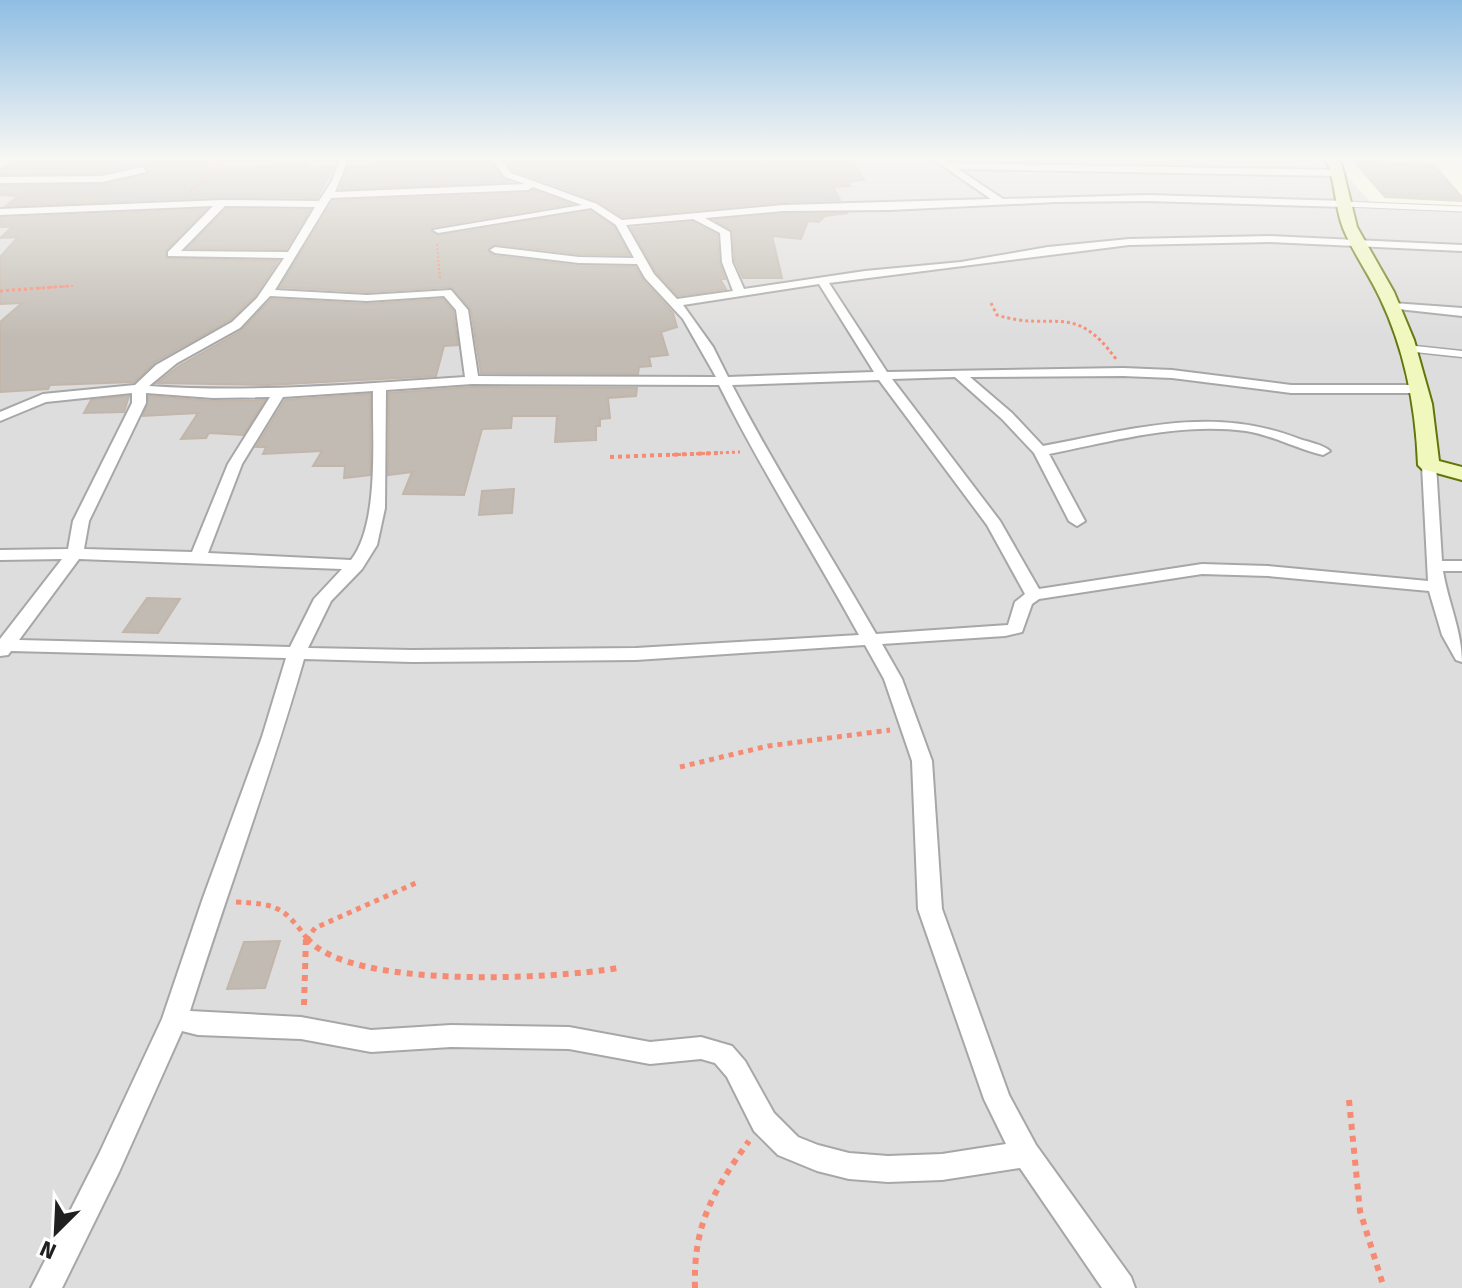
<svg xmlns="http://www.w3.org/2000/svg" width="1462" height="1288" font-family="'Fira Sans',sans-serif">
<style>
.residential{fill:#dedddd}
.education{fill:#fcfee2}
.building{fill:#c1bbb3;stroke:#c2b6aa;stroke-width:2}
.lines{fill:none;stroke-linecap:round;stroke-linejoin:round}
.lane-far1-casing{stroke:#a7a7a7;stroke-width:7}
.lane-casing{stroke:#a7a7a7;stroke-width:9}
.street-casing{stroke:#a7a7a7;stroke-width:4}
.secondary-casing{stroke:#617608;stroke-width:4}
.path-far4{stroke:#f68b73;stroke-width:2;stroke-dasharray:2 2;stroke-linecap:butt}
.path-far3{stroke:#f68b73;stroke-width:3;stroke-dasharray:3 3;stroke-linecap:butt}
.path-far2{stroke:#f68b73;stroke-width:4;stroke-dasharray:4 4;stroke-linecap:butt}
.path-far1{stroke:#f68b73;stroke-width:5;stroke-dasharray:5 5;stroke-linecap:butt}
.path{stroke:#f68b73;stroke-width:6;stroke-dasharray:6 6;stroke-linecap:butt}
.lane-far1{stroke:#fff;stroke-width:5}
.lane{stroke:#fff;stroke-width:6}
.street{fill:#fff;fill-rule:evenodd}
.secondary{fill:#f0f8bd;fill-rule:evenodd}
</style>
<rect width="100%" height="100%" fill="#f0eee7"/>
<!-- residential -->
<path class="residential" d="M0,157H1462V1288H0Z"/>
<!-- education -->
<path class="education" d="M1330,157H1454L1462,164V208L1372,204Z"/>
<!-- building -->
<path class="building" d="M21,157H205L203,159H215L201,169L273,167L276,165H308L302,168L334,167L317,198L222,197L6,206L18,196L0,195V186L102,185L149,173L142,164L102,173L0,174V171Z
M376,157H487L503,179L509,182L340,189L348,167L369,166Z
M503,157H850L864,180L847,182L850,186L833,187L840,200L783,202L623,217L598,201L513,170Z
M1353,160L1434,165L1462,197V201L1385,197Z
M533,190L570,204L432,227L430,231L438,236L590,211L614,227L629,255L579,254L495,244L487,251L495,256L579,266L635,267L643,280L673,313L677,327L661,332L668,355L649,357L651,366L639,367L638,374L481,373L471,310L451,287L367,292L280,287L333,201L528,193Z
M206,209L166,250V258L278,261L255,296L230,320L155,362L134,382L50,385L48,389L0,392V322L22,303L0,304V257L18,237L0,238L12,227H0V218Z
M226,209L310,210L286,249L188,248Z
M848,213L825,216L819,222L808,221L801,239L772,236L782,278H743L735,261L733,232L715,220L783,214Z
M692,222L717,235L719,262L725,279H720L726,289L678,296L656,272L631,228Z
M271,299L367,304L443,299L453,311L458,345L444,346L436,376L268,385L157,383L179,366L241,331Z
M472,387L637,388L636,396L608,398L610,418L600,419V426H596V440L555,442L557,416H512L511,428L482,429L464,495L403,494L412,472L388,475L389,393Z
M370,394V475L344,478L345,466H313L322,451L263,454L266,447H256L285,400Z
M129,396L124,412L84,413L91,400Z
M149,396L213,401L265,400L243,435L209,433L206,438L181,439L198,413L143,416Z
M514,489L512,513L479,515L482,491Z
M147,598L180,599L158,633L123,632Z
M280,941L265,988L227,989L244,942Z"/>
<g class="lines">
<defs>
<path id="lane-far1" d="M1345,204L1462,209"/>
<path id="lane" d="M1406,348L1462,354"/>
<path id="street" d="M7,157H18L0,168V161Z
M341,157H349L335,192L525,184L505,177L490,157H499L511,173L597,204L622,220L783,205L991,199L930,157H940L950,163L1340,170L1345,173L1340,176L958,169L1003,199L1148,195L1345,201L1350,204L1345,207L1148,201L1056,202L890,210L783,211L705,218L730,232L732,262L744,289L865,271L961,262L1048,247L1129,239L1270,236L1462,245V251L1270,242L1129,245L829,283L887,372L1123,368L1172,370L1291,385H1420L1427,389L1420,393H1291L1172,378L1123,376L970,377L1012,413L1043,446C1130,430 1211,405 1297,438C1307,442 1322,444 1330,451L1323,455C1297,449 1272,435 1246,431C1180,422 1113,441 1049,454L1085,521L1077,526L1069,521L1034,453L1002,419L955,377L892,379L1000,521L1039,589L1202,564L1268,566L1428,581L1422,465L1429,461L1436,465L1442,561H1462V571H1443C1448,602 1462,631 1462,662L1456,660L1442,635L1429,591L1268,576L1202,574L1039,599L1032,604L1022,632L1005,636L882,644L902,679L932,761L942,909L1009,1095L1036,1145L1131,1277L1135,1288H1102L1020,1168L942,1180L888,1182L849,1179L817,1171L778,1155L754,1131L727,1077L715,1063L701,1059L650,1064L569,1049L451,1047L371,1052L301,1039L198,1035L182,1031L119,1172L62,1288H31L99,1154L162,1019L203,898L262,737L286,658L11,651L8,655L0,656V639L62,559L0,560V550L68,549L73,521L132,403V393L46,402L0,421V412L43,394L135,385L156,365L232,322L257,298L284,258L168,256V252L213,206L0,215V209L222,200L319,201L332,181ZM533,187L582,205L433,230L438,233L591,208L616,225L634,258L579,257L495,247L490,250L495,253L579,263L637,264L645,278L683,319L716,377L478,376L468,310L451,290L367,295L275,290L331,198L528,190ZM225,206L315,207L288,252L181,251ZM693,219L720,233L722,262L733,291L677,299L654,274L626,225ZM819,284L874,372L728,377L713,347L683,305ZM270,296L367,301L444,296L456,310L465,377C359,384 255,393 149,386L177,363L240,328ZM879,380L987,525L1025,594L1015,602L1008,625L876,634C828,550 776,470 732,385ZM472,384L719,385C761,470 813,551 859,635L636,648L412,650L308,648L331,601L362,569L377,545L385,508L386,390ZM373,391C372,437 380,523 351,560L208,553L242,464L283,397ZM146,393L213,398L270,397L228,464L192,552L84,549L89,521L146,403ZM79,559L342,569L314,599L290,647L19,640ZM865,645L884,679L912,761L918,909L984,1099L1006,1144L942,1154L888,1156L849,1153L818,1145L798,1137L774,1113L745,1061L732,1046L701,1037L650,1042L569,1027L451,1025L371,1030L301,1017L190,1011C227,893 270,778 304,659L412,662L636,660Z
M143,167L146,172L102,182L0,183V177L102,176Z
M1393,303L1462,308V316L1389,308L1387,306Z"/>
<path id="secondary" d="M1325,157H1337L1342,166L1357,227L1394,292L1414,340L1432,404L1439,461L1462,467V480L1422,469L1418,465C1416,409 1405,350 1380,298C1369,274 1353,253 1343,228C1334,205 1336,180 1325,157Z"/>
</defs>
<!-- lane-far1 casing -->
<use href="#lane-far1" class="lane-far1-casing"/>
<!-- lane casing -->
<use href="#lane" class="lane-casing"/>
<!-- street casing -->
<use href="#street" class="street-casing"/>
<!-- secondary casing -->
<use href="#secondary" class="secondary-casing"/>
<!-- path-far4 -->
<path class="path-far4" d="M191,191L227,157
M437,244L440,279
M39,288L73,286"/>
<!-- path-far3 -->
<path class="path-far3" d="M0,291L68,286
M991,303L997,315C1054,333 1073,300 1116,359
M666,455L740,452"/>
<!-- path-far2 -->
<path class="path-far2" d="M610,457L718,453"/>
<!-- path-far1 -->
<path class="path-far1" d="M680,767L768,746L890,730
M236,902C277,904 284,907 308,940
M306,940L315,928L418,882"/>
<!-- path -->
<path class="path" d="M307,938C348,990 555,979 618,968
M304,1005L306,938
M1349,1100L1360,1211L1384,1288
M695,1288C693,1225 713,1191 749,1141"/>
<!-- lane-far1 -->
<use href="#lane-far1" class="lane-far1"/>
<!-- lane -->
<use href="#lane" class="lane"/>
<!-- street -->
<use href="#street" class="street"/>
<!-- secondary -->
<use href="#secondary" class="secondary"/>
</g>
<!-- sky -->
<linearGradient id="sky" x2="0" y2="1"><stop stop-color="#8fbee3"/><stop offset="0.47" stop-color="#f8f7f4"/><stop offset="1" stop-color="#f8f7f4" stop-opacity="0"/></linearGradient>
<rect width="1462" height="337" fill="url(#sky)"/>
<!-- north arrow -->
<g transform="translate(56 1232) rotate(204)" stroke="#ffffff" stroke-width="6" paint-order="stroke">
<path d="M0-6L14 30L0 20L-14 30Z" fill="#202020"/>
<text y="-12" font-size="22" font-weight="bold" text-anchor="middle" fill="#202020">N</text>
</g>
</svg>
